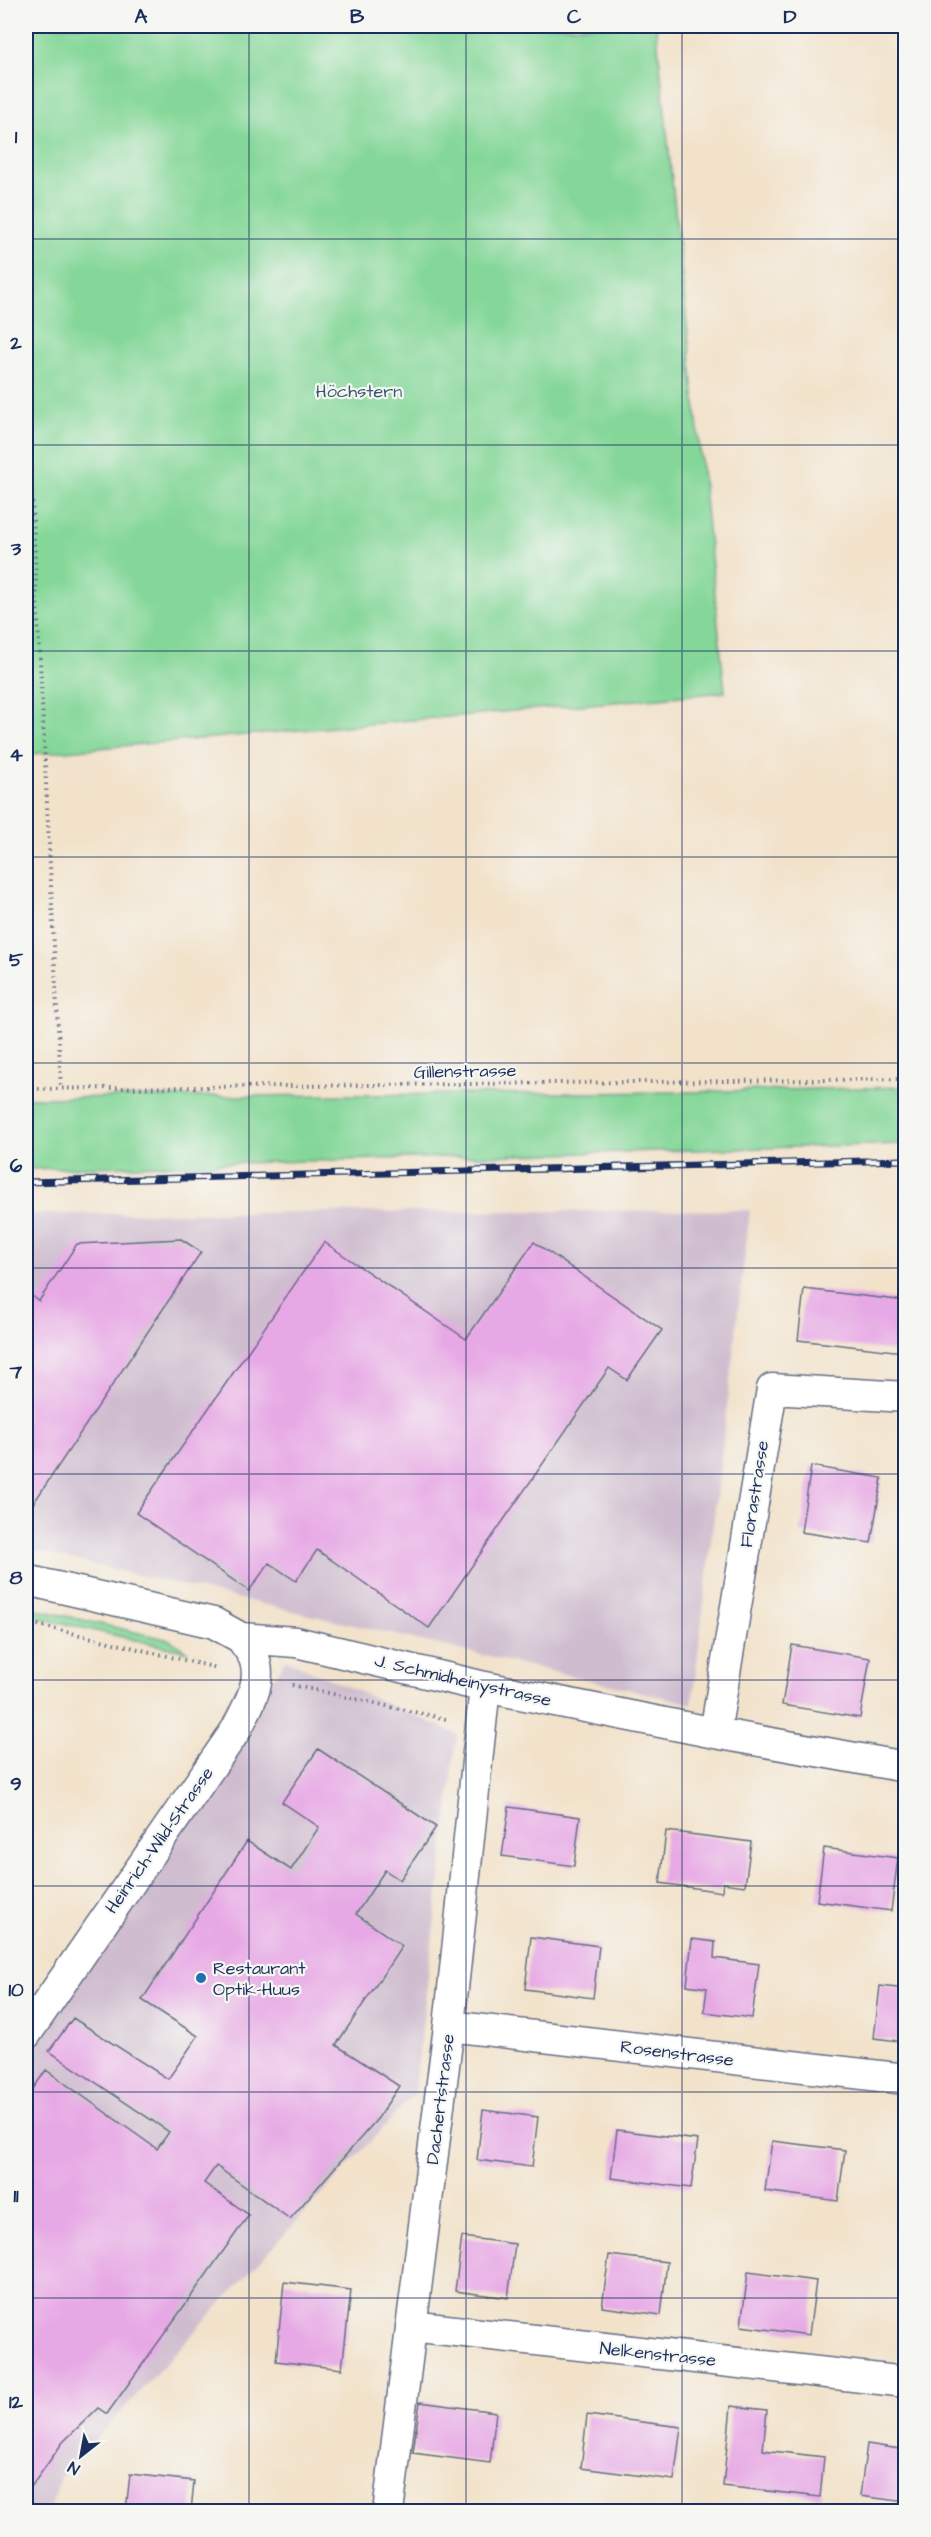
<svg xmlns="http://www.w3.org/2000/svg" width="931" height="2537" font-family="'Architects Daughter',sans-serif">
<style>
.industrial{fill:#cfbdcf}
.green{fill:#84d798;stroke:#50837b;stroke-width:1.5}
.building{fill:#e7a9e5}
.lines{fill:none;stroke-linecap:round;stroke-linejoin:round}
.minor-casing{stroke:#666e84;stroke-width:33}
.path{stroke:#666e84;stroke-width:4;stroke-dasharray:1.5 4.5;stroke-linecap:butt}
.minor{stroke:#fff;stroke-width:30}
.rail-casing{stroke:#1b2f5e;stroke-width:7}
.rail{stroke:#f6f6f2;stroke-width:4.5;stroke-dasharray:14;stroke-linecap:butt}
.grid{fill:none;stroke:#1b2f5e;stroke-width:1.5;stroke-opacity:0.55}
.poi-dot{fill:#1f6fb2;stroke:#f6f6f2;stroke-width:2}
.labels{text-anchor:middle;stroke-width:4.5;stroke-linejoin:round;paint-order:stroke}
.park-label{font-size:18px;fill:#35596c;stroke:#f6f6f2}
.street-label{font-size:18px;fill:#1b2f5e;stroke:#f6f6f2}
.poi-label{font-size:18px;fill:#1b2f5e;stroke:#f6f6f2;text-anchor:start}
.neatline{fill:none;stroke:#1b2f5e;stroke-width:2}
.grid-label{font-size:20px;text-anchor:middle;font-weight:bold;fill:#1b2f5e}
</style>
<rect width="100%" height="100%" fill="#f6f6f2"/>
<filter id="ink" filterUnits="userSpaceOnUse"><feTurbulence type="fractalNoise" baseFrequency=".0167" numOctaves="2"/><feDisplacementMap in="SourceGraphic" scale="12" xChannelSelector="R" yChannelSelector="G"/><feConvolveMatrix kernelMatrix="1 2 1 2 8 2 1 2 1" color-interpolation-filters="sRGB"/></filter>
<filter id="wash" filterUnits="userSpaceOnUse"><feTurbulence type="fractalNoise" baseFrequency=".008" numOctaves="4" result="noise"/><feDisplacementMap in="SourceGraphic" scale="24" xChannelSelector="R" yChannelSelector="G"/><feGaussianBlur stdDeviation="1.35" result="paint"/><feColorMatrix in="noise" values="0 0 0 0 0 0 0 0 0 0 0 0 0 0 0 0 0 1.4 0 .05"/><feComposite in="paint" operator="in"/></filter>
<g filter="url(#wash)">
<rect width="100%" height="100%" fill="#f2e2ca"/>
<!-- industrial -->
<path class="industrial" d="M750,1210L692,1704L26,1549V1214Z
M286,1660L457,1734L414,2094L60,2478L50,2511L26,2512V2034Z"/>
<!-- green -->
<path class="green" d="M26,26H656L725,692L32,754L26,639Z
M905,1087V1144L26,1169V1098L687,1092Z
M26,1607L170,1640L188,1652L26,1615Z"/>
<g id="blocks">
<!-- building -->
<path class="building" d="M181,1239L201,1252L29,1510L26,1508V1292L39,1301L77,1244Z
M324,1242L466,1339L534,1242L662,1330L627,1380L609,1368L429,1628L317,1550L296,1581L269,1563L249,1591L136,1513Z
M804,1289L906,1301L903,1352L798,1340Z
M811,1466L882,1478L871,1543L801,1532Z
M792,1645L870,1658L860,1718L782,1705Z
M318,1749L436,1827L400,1880L385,1870L356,1914L402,1946L336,2045L399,2086L378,2118L290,2219L216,2166L204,2183L249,2215L107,2414L98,2408L63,2442L26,2494V2099L46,2070L157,2149L169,2132L49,2051L73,2018L168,2079L198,2036L142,2000L247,1841L291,1870L319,1827L282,1802Z
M509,1807L580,1817L574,1866L502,1856Z
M666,1831L751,1842L745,1886L723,1883L722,1892L660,1883Z
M824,1848L898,1858L891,1911L817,1901Z
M531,1937L599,1946L593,1998L525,1989Z
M692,1939L715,1942L714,1958L759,1964L752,2018L704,2012L707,1988L687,1985Z
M880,1986L906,1989V2042L874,2038Z
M483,2110L538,2117L532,2167L477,2160Z
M617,2130L698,2140L691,2188L611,2178Z
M772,2141L845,2150L838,2201L765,2191Z
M462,2237L515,2244L508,2298L455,2291Z
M609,2255L667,2262L661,2315L602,2307Z
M748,2272L816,2281L809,2335L741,2326Z
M284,2282L351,2290L342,2369L276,2361Z
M420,2402L496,2412L490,2463L413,2453Z
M731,2406L767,2410L763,2450L824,2457L820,2497L723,2486Z
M587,2415L681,2427L674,2480L581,2468Z
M867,2444L906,2450V2502L860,2496Z
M130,2474L194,2481L191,2511H126Z
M265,2507L293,2510V2511H265Z"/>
</g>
</g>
<g filter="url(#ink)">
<use href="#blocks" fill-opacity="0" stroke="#666e84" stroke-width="1.5"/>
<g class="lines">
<defs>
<path id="minor" d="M26,1580L214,1623L241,1638L296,1642L485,1687L715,1733L906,1767
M715,1733L772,1389L906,1397
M449,2026L906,2079
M26,2034L236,1730C246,1709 264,1683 254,1658C251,1651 245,1644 241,1638
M411,2326L906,2382
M388,2512L449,2026L485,1687"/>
</defs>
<!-- minor casing -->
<use href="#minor" class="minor-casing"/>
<!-- path -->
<path class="path" d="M26,376L61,1089
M26,1089L906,1079
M26,1622L217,1668
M292,1685L446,1719"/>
<!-- minor -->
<use href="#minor" class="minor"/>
<defs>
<path id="rail" d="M26,1182L906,1160"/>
</defs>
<!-- rail casing -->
<use href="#rail" class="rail-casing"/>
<!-- rail -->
<use href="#rail" class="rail"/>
</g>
</g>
<!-- grid -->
<path class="grid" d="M249,26V2512M466,26V2512M682,26V2512M26,239H906M26,445H906M26,651H906M26,857H906M26,1063H906M26,1268H906M26,1474H906M26,1680H906M26,1886H906M26,2092H906M26,2298H906"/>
<!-- markers -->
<circle class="poi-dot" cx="201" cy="1978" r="6"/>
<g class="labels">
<!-- park labels -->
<g class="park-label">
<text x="359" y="397">Höchstern</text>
</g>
<!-- street labels -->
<g class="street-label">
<text transform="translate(465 1071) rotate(-1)" y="6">Gillenstrasse</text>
<text transform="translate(754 1494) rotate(-81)" y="6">Florastrasse</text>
<text transform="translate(463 1680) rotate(13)" y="6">J. Schmidheinystrasse</text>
<text transform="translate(159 1840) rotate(-55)" y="6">Heinrich-Wild-Strasse</text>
<text transform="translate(677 2053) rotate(7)" y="6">Rosenstrasse</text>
<text transform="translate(440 2099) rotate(-83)" y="6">Dachertstrasse</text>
<text transform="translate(658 2354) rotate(6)" y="6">Nelkenstrasse</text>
</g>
<!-- poi labels -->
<g class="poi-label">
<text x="213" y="1974">Restaurant<tspan x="213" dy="21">Optik-Huus</tspan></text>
</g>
</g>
<!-- margin -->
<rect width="931" height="2537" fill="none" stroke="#f6f6f2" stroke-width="66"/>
<!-- north arrow -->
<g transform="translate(81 2456) rotate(211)" stroke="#f6f6f2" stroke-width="4.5" paint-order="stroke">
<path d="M0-4.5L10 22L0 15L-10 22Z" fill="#1b2f5e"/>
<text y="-9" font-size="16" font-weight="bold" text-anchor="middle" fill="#1b2f5e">N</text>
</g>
<rect x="33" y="33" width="865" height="2471" class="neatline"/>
<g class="grid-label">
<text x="141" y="23">A</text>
<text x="357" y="23">B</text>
<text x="574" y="23">C</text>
<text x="790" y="23">D</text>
<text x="16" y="143">1</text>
<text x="16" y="349">2</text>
<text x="16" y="555">3</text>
<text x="16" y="761">4</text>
<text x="16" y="966">5</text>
<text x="16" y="1172">6</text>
<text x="16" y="1378">7</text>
<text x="16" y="1584">8</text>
<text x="16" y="1790">9</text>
<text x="16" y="1996">10</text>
<text x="16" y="2202">11</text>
<text x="16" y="2408">12</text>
</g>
</svg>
